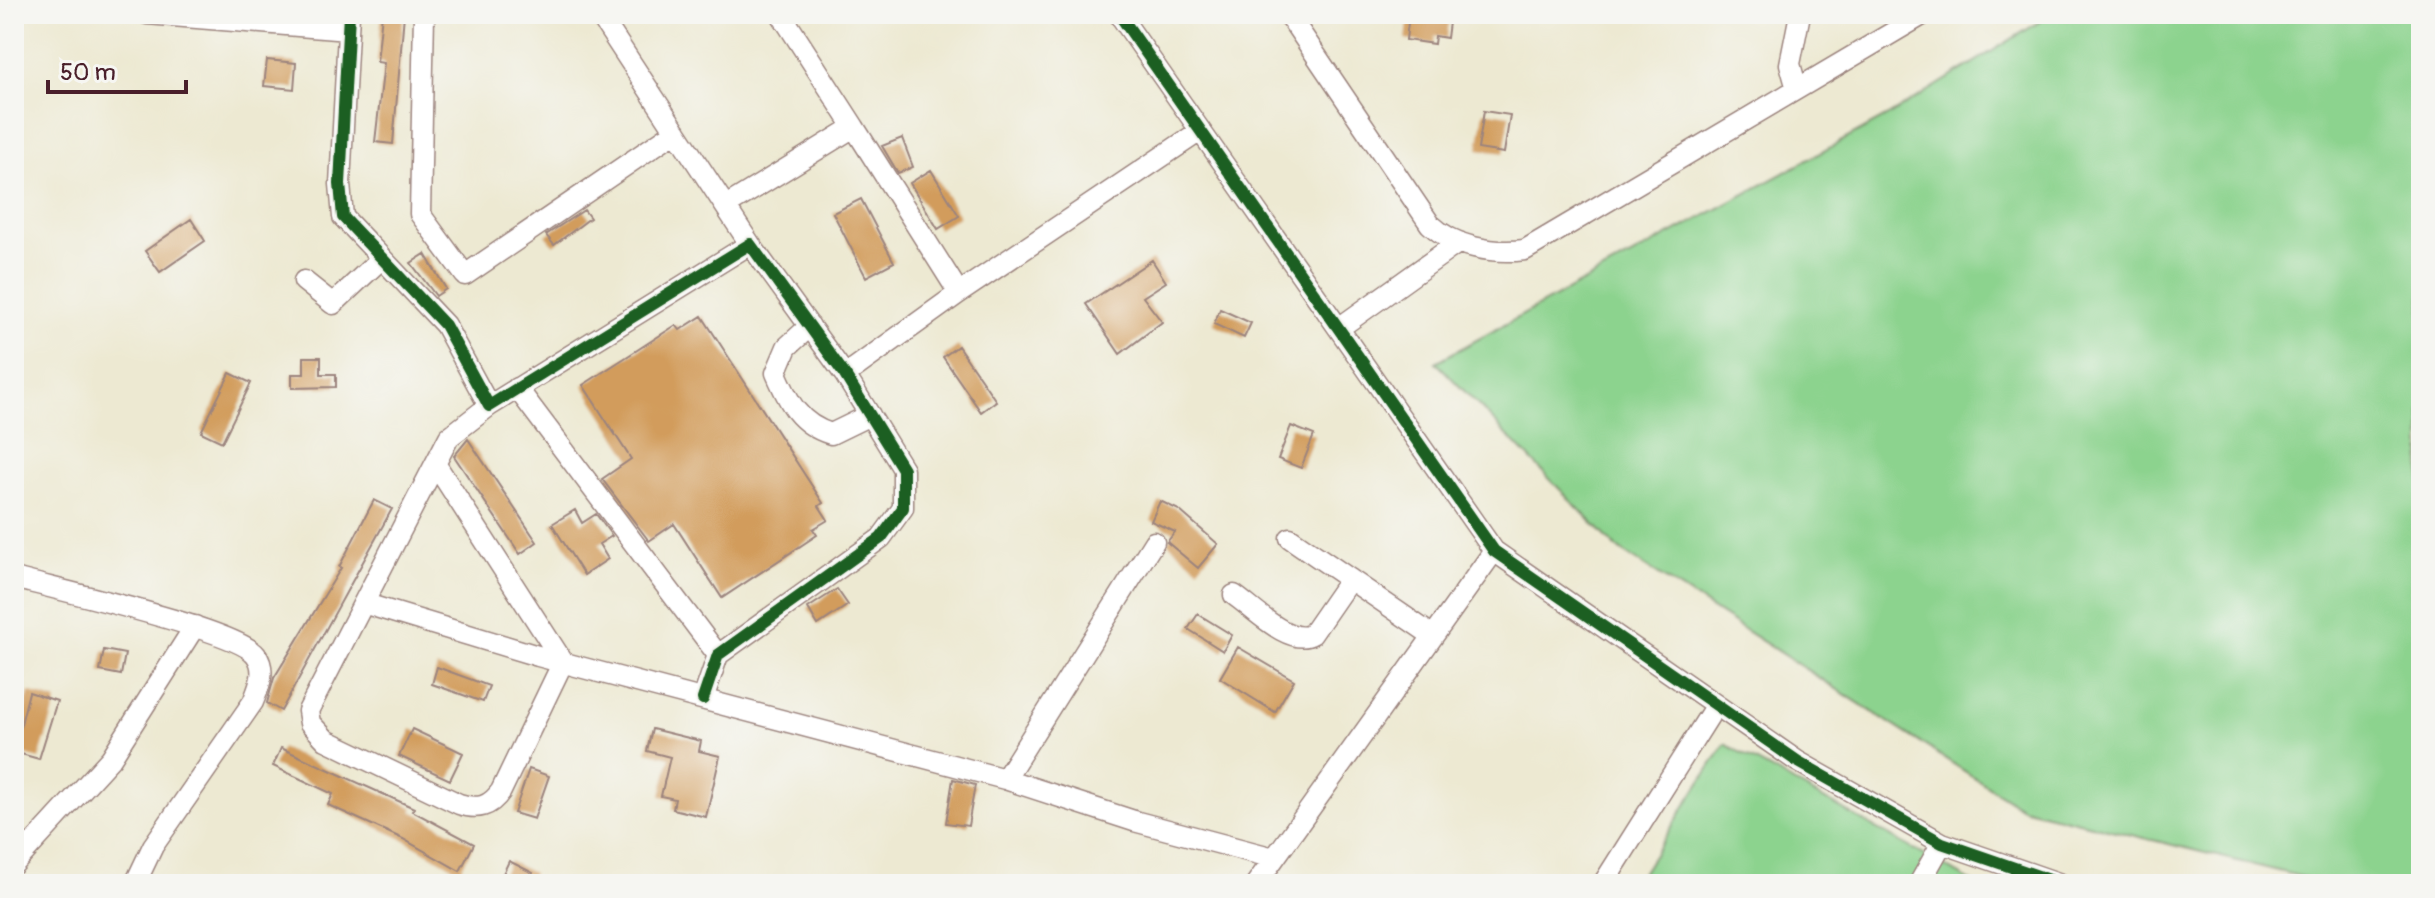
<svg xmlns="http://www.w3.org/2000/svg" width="2435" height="898" font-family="Pangolin,sans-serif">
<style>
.green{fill:#8cd38e;stroke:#6b795c;stroke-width:2}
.building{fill:#d29c5b}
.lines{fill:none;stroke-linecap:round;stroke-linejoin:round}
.minor-casing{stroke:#9c847e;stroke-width:23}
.minor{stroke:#fff;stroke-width:20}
.cycleway-casing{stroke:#f6f6f2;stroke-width:17}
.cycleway{stroke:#1b5e20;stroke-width:12}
</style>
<rect width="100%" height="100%" fill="#f6f6f2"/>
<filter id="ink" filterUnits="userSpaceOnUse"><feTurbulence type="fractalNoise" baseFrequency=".0125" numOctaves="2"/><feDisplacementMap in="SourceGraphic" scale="16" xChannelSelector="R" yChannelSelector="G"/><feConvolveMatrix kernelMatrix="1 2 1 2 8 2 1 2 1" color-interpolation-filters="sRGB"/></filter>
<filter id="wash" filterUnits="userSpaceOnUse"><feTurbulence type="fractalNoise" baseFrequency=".006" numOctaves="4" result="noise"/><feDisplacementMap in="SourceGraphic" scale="32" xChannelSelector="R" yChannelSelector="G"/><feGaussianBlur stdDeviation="1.8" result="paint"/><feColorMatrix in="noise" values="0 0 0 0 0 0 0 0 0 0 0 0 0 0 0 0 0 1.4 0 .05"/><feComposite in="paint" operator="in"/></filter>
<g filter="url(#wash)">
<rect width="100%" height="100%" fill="#ede9d2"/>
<!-- green -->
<path class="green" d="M2052,14H2421V884H2331L2022,808L1617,548L1436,362L1888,116Z
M1725,744L1976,884H1635Z"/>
<g id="blocks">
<!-- building -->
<path class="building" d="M382,14H404L393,144L375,142L384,63L377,62Z
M1409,14H1450L1447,38L1435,36L1434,44L1406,40Z
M267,60L296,63L294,89L264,86Z
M1484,111L1510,115L1504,153L1478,149Z
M902,138L913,167L898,173L882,146Z
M931,170L959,216L938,229L910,183Z
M861,199L894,262L866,277L833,213Z
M584,210L590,218L554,245L546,235Z
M191,219L205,241L160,272L145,251Z
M425,254L446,289L436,296L411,263Z
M1152,260L1166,282L1143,297L1162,322L1120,354L1086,304Z
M1220,309L1251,323L1244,338L1214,324Z
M702,316L823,503L819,506L828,520L813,529L817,535L722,598L674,524L649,541L602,479L631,459L583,385L676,325L680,330Z
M958,346L996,401L981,412L943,357Z
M304,357H321V374H336V387L292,388V374H304Z
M230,373L251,383L222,442L201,432Z
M1291,426L1314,435L1301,468L1278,459Z
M468,439L537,542L520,554L454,456Z
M374,500L392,509L281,711L267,703L274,678L341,568L339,567Z
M1160,501L1179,510L1218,544L1198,568L1167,542L1175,532L1151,521Z
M575,510L582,523L596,514L612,536L599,544L608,559L584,575L552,524Z
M837,589L848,605L818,625L808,608Z
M1198,614L1232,635L1223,651L1188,629Z
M1238,647L1294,680L1275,712L1220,678Z
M104,650L125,654L121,675L100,671Z
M437,667L489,686L483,702L432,684Z
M29,692L57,701L39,759L14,752Z
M412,729L463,753L450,780L399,756Z
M652,729L701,741L699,751L720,756L706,817L673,809L675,799L661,796L670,757L647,751Z
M281,748L414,808L412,811L474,844L460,871L403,839L328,805L333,794L273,766Z
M529,769L549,776L534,819L514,813Z
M953,779L975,785L968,826L946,823Z
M509,861L533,873L528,884H498Z"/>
</g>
</g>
<g filter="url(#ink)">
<use href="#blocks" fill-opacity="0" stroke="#9c847e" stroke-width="2"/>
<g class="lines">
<defs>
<path id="minor" d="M147,14L348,30
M349,14L340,184L343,217L445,325L489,406L750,244L845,375L903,469V508L881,538L718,655L703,699
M424,14L420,214L465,275L676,131
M599,14L750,244
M781,14L854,127
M1119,14L1494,551L1797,761L1942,843L2061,884
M1288,14L1430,224C1454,247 1492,254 1525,250L1924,14
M1797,89L1790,64L1800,14
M726,206L854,127L959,293
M304,281L333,304L382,258
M810,326L787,347L776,373C789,403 799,424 831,434L870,415
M1339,328L1459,242
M845,375L959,293L1200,131
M517,388L718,655
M436,465L563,662L501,791C490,807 478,810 459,804L326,740L310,723L308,711L449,437L489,406
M1290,538L1433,636
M14,578C54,589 238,630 256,655C267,670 259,687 253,702L153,846L135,884
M1234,595C1253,608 1290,647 1312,634L1350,579
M366,604L538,656L1005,779L1134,821L1274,858
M1005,779L1154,542
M14,864L111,758L195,626
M1256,884L1494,551
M1603,884L1716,705
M1919,884L1942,843"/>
</defs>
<!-- minor casing -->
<use href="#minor" class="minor-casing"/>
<!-- minor -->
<use href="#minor" class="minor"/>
<defs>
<path id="cycleway" d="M349,14L340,184L343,217L445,325L489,406L750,244L845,375L903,469V508L881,538L718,655L703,699
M1119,14L1494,551L1797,761L1942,843L2061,884"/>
</defs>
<!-- cycleway casing -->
<use href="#cycleway" class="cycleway-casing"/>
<!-- cycleway -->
<use href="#cycleway" class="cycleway"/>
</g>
</g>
<!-- margin -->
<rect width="2435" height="898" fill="none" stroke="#f6f6f2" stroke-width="48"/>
<!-- scale -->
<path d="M48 80v12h138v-12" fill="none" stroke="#4a1f2b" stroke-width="4"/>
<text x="60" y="80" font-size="24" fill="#4a1f2b" stroke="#f6f6f2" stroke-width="6" paint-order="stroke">50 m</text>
</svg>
